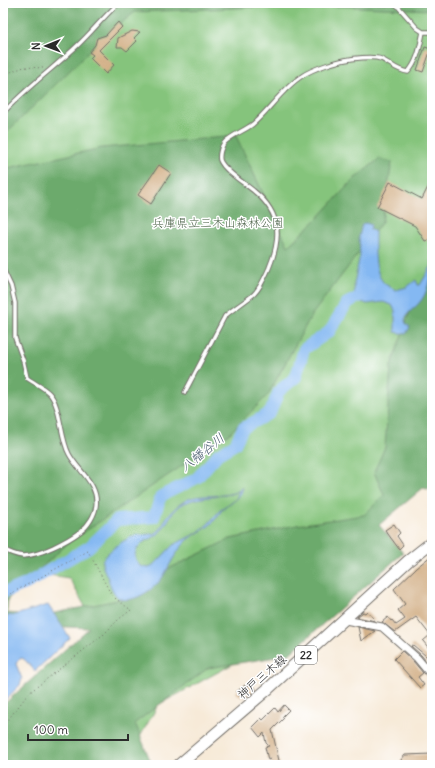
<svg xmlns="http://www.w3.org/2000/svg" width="435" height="768" font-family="Delius,'Klee One',sans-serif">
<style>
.green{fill:#85c47c;stroke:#587854}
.forest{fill:#6caa6c;stroke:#4c6a4c}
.water{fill:#84b8f2;stroke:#58728e;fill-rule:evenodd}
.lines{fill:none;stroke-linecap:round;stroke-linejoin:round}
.river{stroke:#84b8f2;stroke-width:12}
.building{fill:#d2af85}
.lane-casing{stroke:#726e68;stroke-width:5.5}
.street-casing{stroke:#726e68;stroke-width:9}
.primary-casing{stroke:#726e68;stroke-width:13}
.path{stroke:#726e68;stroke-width:1;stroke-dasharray:1 3;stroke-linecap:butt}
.lane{stroke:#fff;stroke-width:3.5}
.street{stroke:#fff;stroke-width:7}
.primary{stroke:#fff;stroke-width:11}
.labels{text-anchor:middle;stroke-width:3;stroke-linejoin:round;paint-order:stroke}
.shield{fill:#fff;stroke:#6b6b6b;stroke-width:1}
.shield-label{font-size:11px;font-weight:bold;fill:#2b2b2b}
.park-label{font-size:12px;fill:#4a6147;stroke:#fff}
.street-label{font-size:12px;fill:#2b2b2b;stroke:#fff}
.water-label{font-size:13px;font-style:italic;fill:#4a5c71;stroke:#fff}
</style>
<rect width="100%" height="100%" fill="#fff"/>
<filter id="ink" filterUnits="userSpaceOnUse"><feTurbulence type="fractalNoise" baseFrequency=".025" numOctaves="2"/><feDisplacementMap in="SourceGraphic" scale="8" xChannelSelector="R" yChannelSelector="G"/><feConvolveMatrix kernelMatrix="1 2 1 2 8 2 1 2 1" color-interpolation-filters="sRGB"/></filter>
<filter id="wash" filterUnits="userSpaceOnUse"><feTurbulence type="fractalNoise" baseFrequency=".012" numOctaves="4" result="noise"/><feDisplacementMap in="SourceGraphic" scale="16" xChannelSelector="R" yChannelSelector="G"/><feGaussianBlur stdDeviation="0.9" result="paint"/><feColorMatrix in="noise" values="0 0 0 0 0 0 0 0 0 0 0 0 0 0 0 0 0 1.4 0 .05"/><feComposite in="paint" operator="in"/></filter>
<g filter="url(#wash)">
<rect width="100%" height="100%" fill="#f7ead8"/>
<!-- green -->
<path class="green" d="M3,3H432V444L373,525L240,660L158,705L141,735L132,765H3L100,633L69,578L49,575L3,595Z"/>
<!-- forest -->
<path class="forest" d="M3,3H432V10L309,5L135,12L105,36L3,136Z
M236,136L288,246L317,219L354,179L379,159L392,162L382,222L311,316L268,395L229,434L68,543L8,599L7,613L41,616L117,600L166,570L230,539L297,525L364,515L384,495L374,472L385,447L391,366L415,297L432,266V490L423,488L379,525L403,553L288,655L208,668L135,723L152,765H3V705L89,628L3,624V169L102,148Z"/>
<!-- water -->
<path class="water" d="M366,223L371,225L370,229L375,232C375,247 373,273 385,284C388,286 392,288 396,290L407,287L416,280L418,285H420L432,265C430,277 428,294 419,303C415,308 406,313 405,320C405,323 407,325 410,327L406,334L395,332V311L392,305L383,302L367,304L357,300L355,297L354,284L360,255L359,237L362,224Z
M243,487C240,501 233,500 224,508C219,513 217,518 213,522C205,531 193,534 186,542C175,552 170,566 162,578C155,588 135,603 121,599C113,596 110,584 107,576C105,572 102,566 102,562C103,554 126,538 134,536C142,533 150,536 157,532C162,529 164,521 167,517C173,509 182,501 191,498C207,493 231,500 243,487ZM239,491L236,499L222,508L208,524L197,533L173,545L155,564L149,568L140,566C136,561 133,555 137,549C141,540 153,540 159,533C169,523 171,509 185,503C202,495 222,498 239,491Z
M48,605L70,638L35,671L25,660L22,658L18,660L16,664L22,679L20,685L3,702V619L10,615L12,616Z"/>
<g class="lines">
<!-- river -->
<path class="river" d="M3,593L26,584L89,547L117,520L154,517L161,496L197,478L218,454L235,444L243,428L270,413L279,391L296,377L304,349L329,332L347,303L359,297"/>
</g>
<g id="blocks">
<!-- building -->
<path class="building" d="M118,22L122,27L99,50L114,65L106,74L90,58L93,55L89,52L95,45L97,38L106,35Z
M132,31L140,32L134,38L137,41L127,51L122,47H117L118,38Z
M425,47L431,49L423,72L417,70Z
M159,165L171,173L151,204L138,195Z
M432,179V239L425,241L415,226L377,207L390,182L422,199Z
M394,524L400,533L397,536L403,545L399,549L385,530Z
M432,555V652L423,641L430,635L416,617L395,632L382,622L388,617L391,621L392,620L396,625L405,619L398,610L405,604L394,589L416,568Z
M367,611L374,619L375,621L357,617L363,612L365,613Z
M358,627L375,631L361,641Z
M413,645L432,661V668L421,655L411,646Z
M402,651L413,661L423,673L418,677L424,685L420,688L394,659Z
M250,683L256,690L247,697L245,695L242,698L236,692L245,685L246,687Z
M284,705L289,710L282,717L284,718L272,730L280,765H272L270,759L268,760L265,747L269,746L266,743L264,733L260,737L252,727L261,718L263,720L275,708L278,712Z
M432,754V765H397L405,755Z"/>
</g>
</g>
<g filter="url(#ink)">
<use href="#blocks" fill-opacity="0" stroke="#726e68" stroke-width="1"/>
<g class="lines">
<defs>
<path id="lane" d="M395,3L417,28L423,32H432
M3,113C26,88 54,68 78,45C93,31 104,16 119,3
M3,269L11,286L15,303V338L23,360L27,378C34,383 43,387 49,393C61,405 60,438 69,454C78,471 99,484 96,506C95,515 88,526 81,531C68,541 39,556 23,556C15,555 10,553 3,549
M185,392L225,316C234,308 245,302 254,294C261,287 265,277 269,268C281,239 282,214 255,192C246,184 224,171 220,160C219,155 221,146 225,142C232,135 244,131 253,124C270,109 283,88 302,76C314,68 337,61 351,59C360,58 372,56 381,59C390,63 397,71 408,72C418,61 420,46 423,32"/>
<path id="street" d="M345,620L382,627L417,658L432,676"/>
<path id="primary" d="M179,765L269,688L408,561L432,542"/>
</defs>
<!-- lane casing -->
<use href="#lane" class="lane-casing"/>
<!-- street casing -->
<use href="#street" class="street-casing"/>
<!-- primary casing -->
<use href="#primary" class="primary-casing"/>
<!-- path -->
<path class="path" d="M3,73H8L24,67L43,68
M3,598L88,551L112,596L131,610L119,619L104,634L29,693L3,726"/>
<!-- lane -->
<use href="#lane" class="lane"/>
<!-- street -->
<use href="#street" class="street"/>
<!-- primary -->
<use href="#primary" class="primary"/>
</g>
</g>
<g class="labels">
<!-- shield labels -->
<rect class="shield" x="295" y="646" width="22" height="18" rx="3"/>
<g class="shield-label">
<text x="306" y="659">22</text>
</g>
<!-- park labels -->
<g class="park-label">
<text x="218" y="227">兵庫県立三木山森林公園</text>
</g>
<!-- street labels -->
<g class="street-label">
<text transform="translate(262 677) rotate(-41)" y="4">神戸三木線</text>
</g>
<!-- water labels -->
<g class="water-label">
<text transform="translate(202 452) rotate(-39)" y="5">八幡谷川</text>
</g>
</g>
<!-- margin -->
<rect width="435" height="768" fill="none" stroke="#fff" stroke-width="16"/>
<!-- north arrow -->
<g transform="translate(46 46) rotate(269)" stroke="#ffffff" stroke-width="3" paint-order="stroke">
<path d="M0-3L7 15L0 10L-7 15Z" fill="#2b2b2b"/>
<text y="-6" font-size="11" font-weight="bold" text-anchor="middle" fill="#2b2b2b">N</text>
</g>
<!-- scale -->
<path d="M28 734v6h100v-6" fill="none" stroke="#2b2b2b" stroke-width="2"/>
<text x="34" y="734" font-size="12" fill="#2b2b2b" stroke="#ffffff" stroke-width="3" paint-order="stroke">100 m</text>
</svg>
